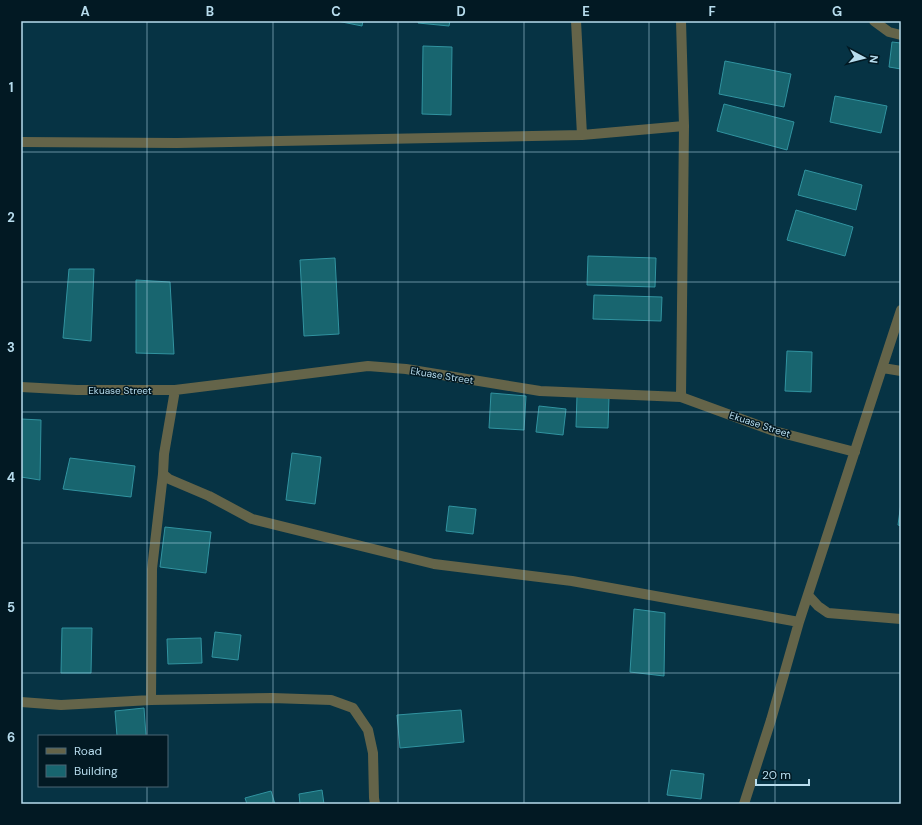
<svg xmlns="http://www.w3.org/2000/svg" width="922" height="825" font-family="'DM Sans',sans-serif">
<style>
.building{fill:#18656f;stroke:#3193a0}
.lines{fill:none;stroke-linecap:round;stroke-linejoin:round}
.minor{stroke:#646449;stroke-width:10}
.grid{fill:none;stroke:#b7dced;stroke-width:1;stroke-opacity:0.55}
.labels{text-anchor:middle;stroke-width:3;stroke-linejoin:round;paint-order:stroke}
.street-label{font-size:10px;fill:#b7dced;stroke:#021923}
.neatline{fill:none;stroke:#b7dced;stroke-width:1.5}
.grid-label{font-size:13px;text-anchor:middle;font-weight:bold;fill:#b7dced}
</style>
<rect width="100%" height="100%" fill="#063344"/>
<!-- building -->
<path class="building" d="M337,21H363L362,26Z
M419,21H450L449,26L418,23Z
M892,42L901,43V69L889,67Z
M423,46L452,47L451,115L422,114Z
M725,61L791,74L784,107L719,94Z
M835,96L887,106L881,133L830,122Z
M724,104L794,122L787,150L717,131Z
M805,170L862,185L856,210L798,195Z
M796,210L853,227L845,256L787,240Z
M588,256L656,258L655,287L587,285Z
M335,258L339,334L304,336L300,260Z
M69,269H94L91,341L63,338Z
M136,280L170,282L174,354L136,353Z
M594,295L662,297L661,321L593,319Z
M787,351L812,352L811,392L785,391Z
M491,393L526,396L524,430L489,428Z
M577,395L609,397L608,428L576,427Z
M539,406L566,409L563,435L536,432Z
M21,419L41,420L40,480L21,477Z
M292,453L321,457L315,504L286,500Z
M70,458L135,466L131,497L63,489Z
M901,503V526L898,525Z
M449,506L476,509L473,534L446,531Z
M165,527L211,532L206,573L160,567Z
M634,609L665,613L664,676L630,672Z
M62,628H92L91,673H61Z
M215,632L241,635L238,660L212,657Z
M201,638L202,663L168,664L167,639Z
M144,708L146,736H117L115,711Z
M461,710L464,742L400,748L397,715Z
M671,770L704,774L701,799L667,795Z
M322,790L324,804H300L299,794Z
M271,791L275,804H247L245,798Z"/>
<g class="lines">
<!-- minor -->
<path class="minor" d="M576,21L582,135
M874,21L889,32L901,35
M21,142L177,143L582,135L684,126
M883,368L901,371
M21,387L77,390H175L368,366L406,369L540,391L681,397L774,431L855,452
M175,390L164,454L163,474L169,479L209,496L252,519L434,564L572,581L799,622
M681,397L684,126L681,21
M808,595L818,606L828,613L901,619
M151,700L152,569L163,474
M21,702L61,705L151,700L272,698L331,700L353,708L368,730L373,753L374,798L375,804
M744,804L771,720L799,622L901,310"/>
</g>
<!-- grid -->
<path class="grid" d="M147,21V736M273,21V804M398,21V804M524,21V804M649,21V804M775,21V804M21,152H901M21,282H901M21,412H901M21,543H901M21,673H901M147,786V804"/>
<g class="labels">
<!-- street labels -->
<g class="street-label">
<text transform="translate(442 375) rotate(9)" y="4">Ekuase Street</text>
<text x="120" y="394">Ekuase Street</text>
<text transform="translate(760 424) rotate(18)" y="4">Ekuase Street</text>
</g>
</g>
<!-- border -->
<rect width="922" height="825" fill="none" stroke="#021923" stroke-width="44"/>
<!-- legend -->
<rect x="38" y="735" width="130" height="52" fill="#021923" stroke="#4a6774"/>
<rect x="46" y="748" width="20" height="6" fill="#646449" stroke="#4a6774"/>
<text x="74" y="755" font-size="12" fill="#b7dced">Road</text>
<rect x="46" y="765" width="20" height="12" fill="#18656f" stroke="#4a6774"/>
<text x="74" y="775" font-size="12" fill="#b7dced">Building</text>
<!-- north arrow -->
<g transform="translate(864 58) rotate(97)" stroke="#021923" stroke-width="3" paint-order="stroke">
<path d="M0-3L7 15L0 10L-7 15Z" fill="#b7dced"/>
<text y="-6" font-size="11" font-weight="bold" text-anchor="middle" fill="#b7dced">N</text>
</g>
<!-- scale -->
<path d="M756 779v6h53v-6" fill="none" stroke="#b7dced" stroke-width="2"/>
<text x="762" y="779" font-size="12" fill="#b7dced" stroke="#021923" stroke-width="3" paint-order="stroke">20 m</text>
<rect x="22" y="22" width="878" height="781" class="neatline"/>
<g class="grid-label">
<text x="85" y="16">A</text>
<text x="210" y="16">B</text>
<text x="336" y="16">C</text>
<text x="461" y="16">D</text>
<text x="586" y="16">E</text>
<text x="712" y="16">F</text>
<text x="837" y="16">G</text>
<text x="11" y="92">1</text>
<text x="11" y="222">2</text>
<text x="11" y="352">3</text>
<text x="11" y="482">4</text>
<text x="11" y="612">5</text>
<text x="11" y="742">6</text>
</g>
</svg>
